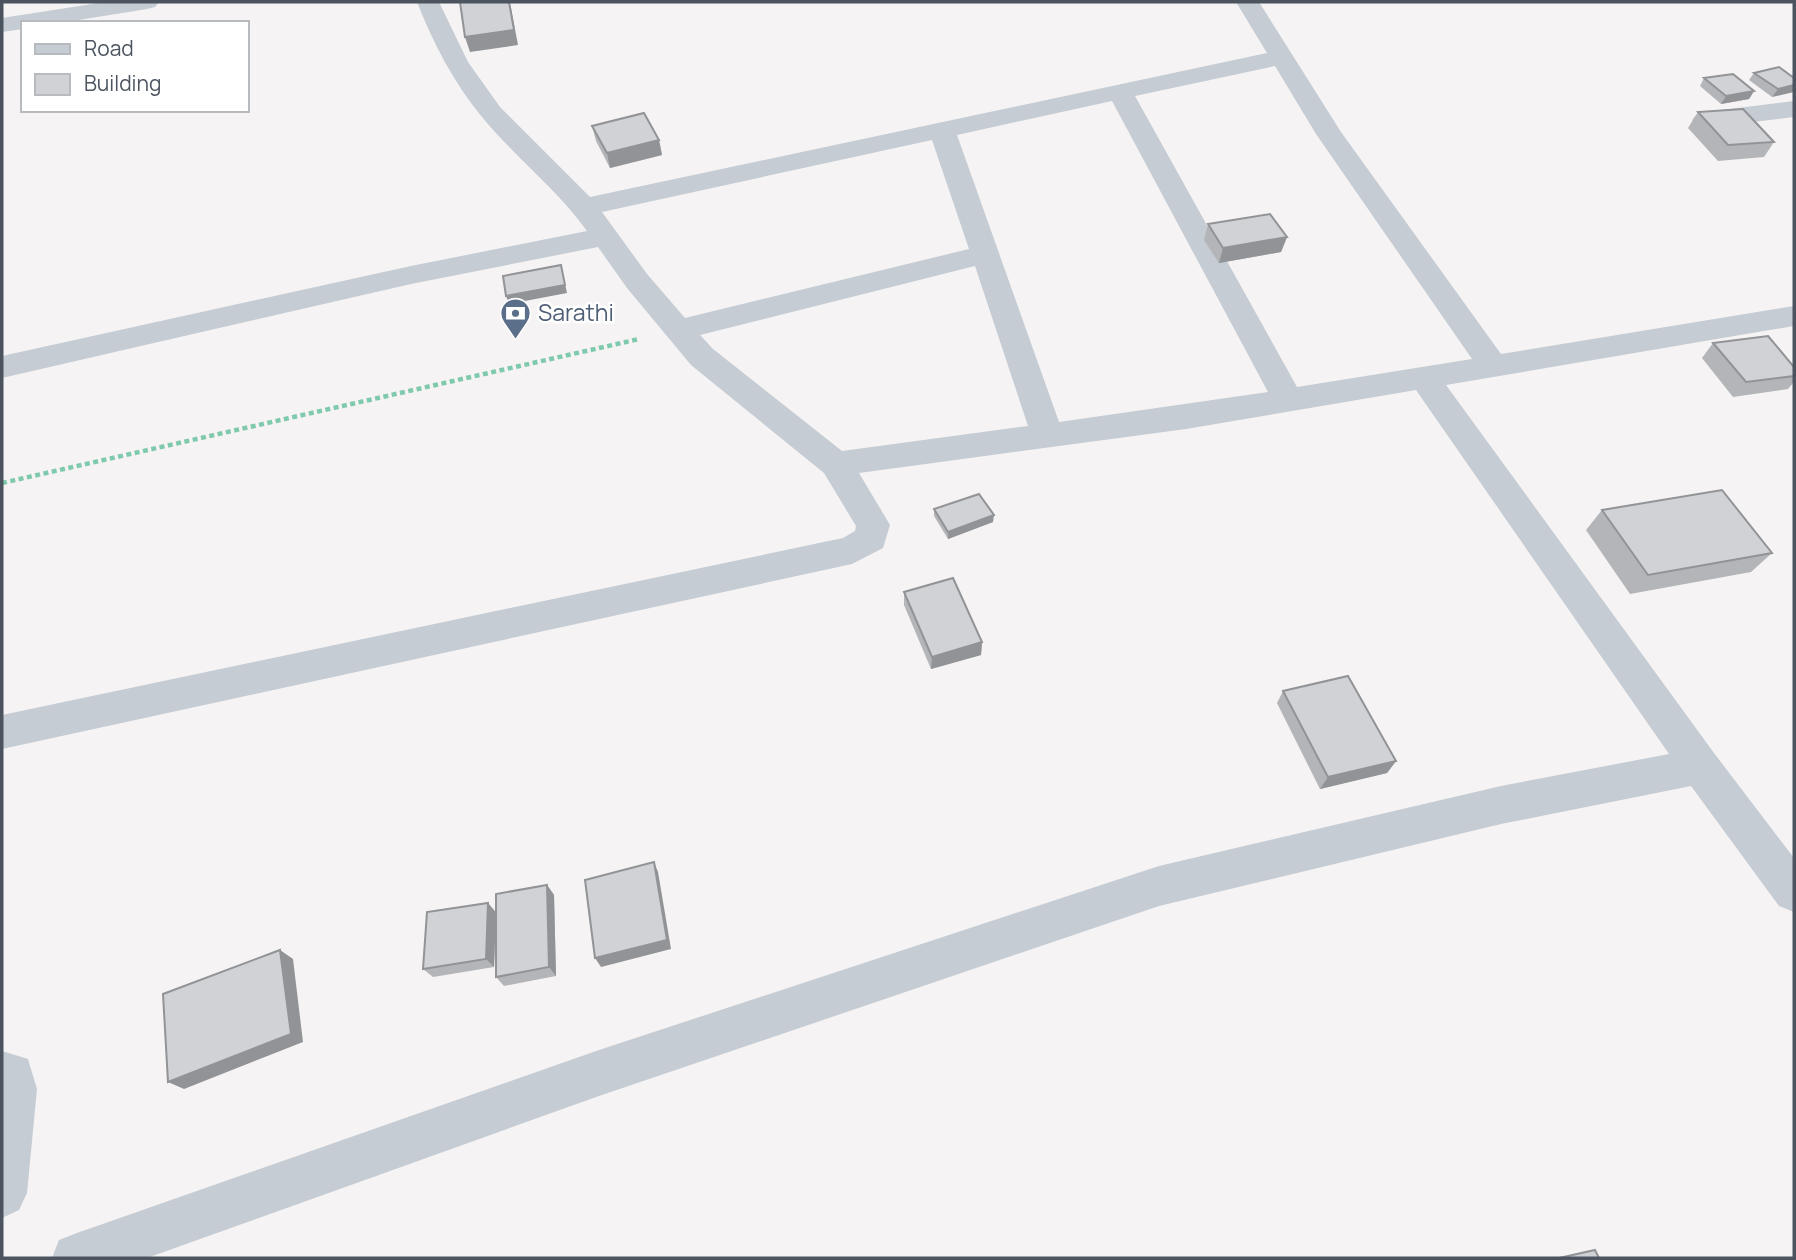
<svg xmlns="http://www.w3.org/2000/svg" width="1796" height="1260" font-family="Manrope,sans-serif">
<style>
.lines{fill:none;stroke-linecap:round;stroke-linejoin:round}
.path{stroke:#7fcaac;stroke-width:4.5;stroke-dasharray:5 3.5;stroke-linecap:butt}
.minor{fill:#c5ccd3;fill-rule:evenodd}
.wall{fill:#b3b5b8}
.shaded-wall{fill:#929396}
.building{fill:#d0d2d6;stroke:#929396;stroke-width:2}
.labels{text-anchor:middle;stroke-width:5;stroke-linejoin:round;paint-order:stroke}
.service-label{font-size:23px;fill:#4e5e75;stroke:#fff;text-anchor:start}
</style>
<rect width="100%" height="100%" fill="#f5f3f3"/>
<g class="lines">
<!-- path -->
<path class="path" d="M2,483L639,339"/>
<!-- minor -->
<path class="minor" d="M105,2H159L155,7L147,9L60,23H23V29L2,32V18Z
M417,2H439L468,62L500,107L590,197L1267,53L1236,2H1259L1341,132L1501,354L1794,306V326L1446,385L1714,753L1794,858V912L1779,906L1691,786L1501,824L1159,906L599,1096L147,1258H52L59,1240L77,1233L599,1050L1159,866L1501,786L1669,754L1416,390L1186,429L859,473L890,525L883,548L852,564L2,749V715L843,538L855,531L856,526L824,473L691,365L627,288L598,247L411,284L2,378V356L411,266L587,231C557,189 515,157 482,117C454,83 433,43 417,2ZM1275,66L1316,134L1472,359L1297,387L1135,96ZM1112,101L1268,392L1059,422L957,135ZM932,140L969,249L685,318L647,274L602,212ZM975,266L1028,426L842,451L713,349L700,335Z
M1794,101V117L1705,128L1696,125L1692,120L1696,115L1705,112Z
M2,1051L28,1059L37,1089L27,1193L19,1210L2,1218Z"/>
</g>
<!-- wall -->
<path class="wall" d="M1754,73L1794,78L1772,97L1749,80Z
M1704,78L1754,91L1749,99L1721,104L1700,86Z
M1698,112L1774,142L1764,157L1718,161L1688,128Z
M592,126L659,140L662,155L610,168L596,141Z
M1208,224L1287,237L1281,252L1219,263L1204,240Z
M1713,343L1794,367V382L1788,389L1733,397L1702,358Z
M934,509L993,522L948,539L934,516Z
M1602,510L1772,553L1751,572L1630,594L1586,530Z
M904,592L982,642L981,655L931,669L904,605Z
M1283,691L1396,761L1387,773L1320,789L1277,703Z
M547,885L554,895L556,976L504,986L496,977V919L494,967L433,977L423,969L488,903L496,912Z"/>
<!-- shaded-wall -->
<path class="shaded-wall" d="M509,2L511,8L518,45L470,52L465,37Z
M1794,85V92L1772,97L1778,89Z
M1754,91L1749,99L1721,104L1726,96Z
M659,140L662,155L610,168L607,153Z
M1287,237L1281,252L1219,263L1223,248Z
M561,265L567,293L509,304L506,296Z
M994,515L993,522L948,539V532Z
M982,642L981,655L931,669L932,657Z
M1396,761L1387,773L1320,789L1328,777Z
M654,862L658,872L671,949L601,967L595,958Z
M547,885L554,895L556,976L549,967Z
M488,903L496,913L494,967L486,959Z
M280,950L293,959L303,1042L184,1089L168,1082Z"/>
<!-- building -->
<path class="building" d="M460,2H509L514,30L465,37Z
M1779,67L1794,78V85L1778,89L1754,73Z
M1733,74L1754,91L1726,96L1704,78Z
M1743,109L1774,142L1728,145L1698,112Z
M644,113L659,140L607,153L592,126Z
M1270,214L1287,237L1223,248L1208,224Z
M561,265L565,285L506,296L503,276Z
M1768,336L1794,367V376L1746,382L1713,343Z
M1722,490L1772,553L1648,575L1602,510Z
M979,494L994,515L948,532L934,509Z
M953,578L982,642L932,657L904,592Z
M1348,676L1396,761L1328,777L1283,691Z
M654,862L667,940L595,958L585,880Z
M547,885L549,967L496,977V894Z
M488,903L486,959L423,969L427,912Z
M280,950L291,1034L168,1082L163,994Z
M1595,1250L1599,1258H1559Z"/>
<!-- icons -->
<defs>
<symbol id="bank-pin" viewBox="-11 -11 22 30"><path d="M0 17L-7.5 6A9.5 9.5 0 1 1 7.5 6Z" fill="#5c6f8a" stroke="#fff"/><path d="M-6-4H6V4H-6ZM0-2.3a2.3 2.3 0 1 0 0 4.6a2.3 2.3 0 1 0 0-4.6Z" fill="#fff"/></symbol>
</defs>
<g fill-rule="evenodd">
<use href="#bank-pin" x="498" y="296" width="35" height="47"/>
</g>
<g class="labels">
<!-- service labels -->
<g class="service-label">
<text x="538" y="321">Sarathi</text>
</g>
</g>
<!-- border -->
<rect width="1796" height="1260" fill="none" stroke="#4b545f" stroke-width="7"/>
<!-- legend -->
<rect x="21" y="21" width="228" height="91" fill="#ffffff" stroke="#b7bbbf" stroke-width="2"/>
<rect x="35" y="44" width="35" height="10" fill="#c5ccd3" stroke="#b7bbbf" stroke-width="2"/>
<text x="84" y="56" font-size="21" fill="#4b545f">Road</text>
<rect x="35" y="74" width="35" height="21" fill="#d0d2d6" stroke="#b7bbbf" stroke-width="2"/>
<text x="84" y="91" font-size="21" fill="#4b545f">Building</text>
</svg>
